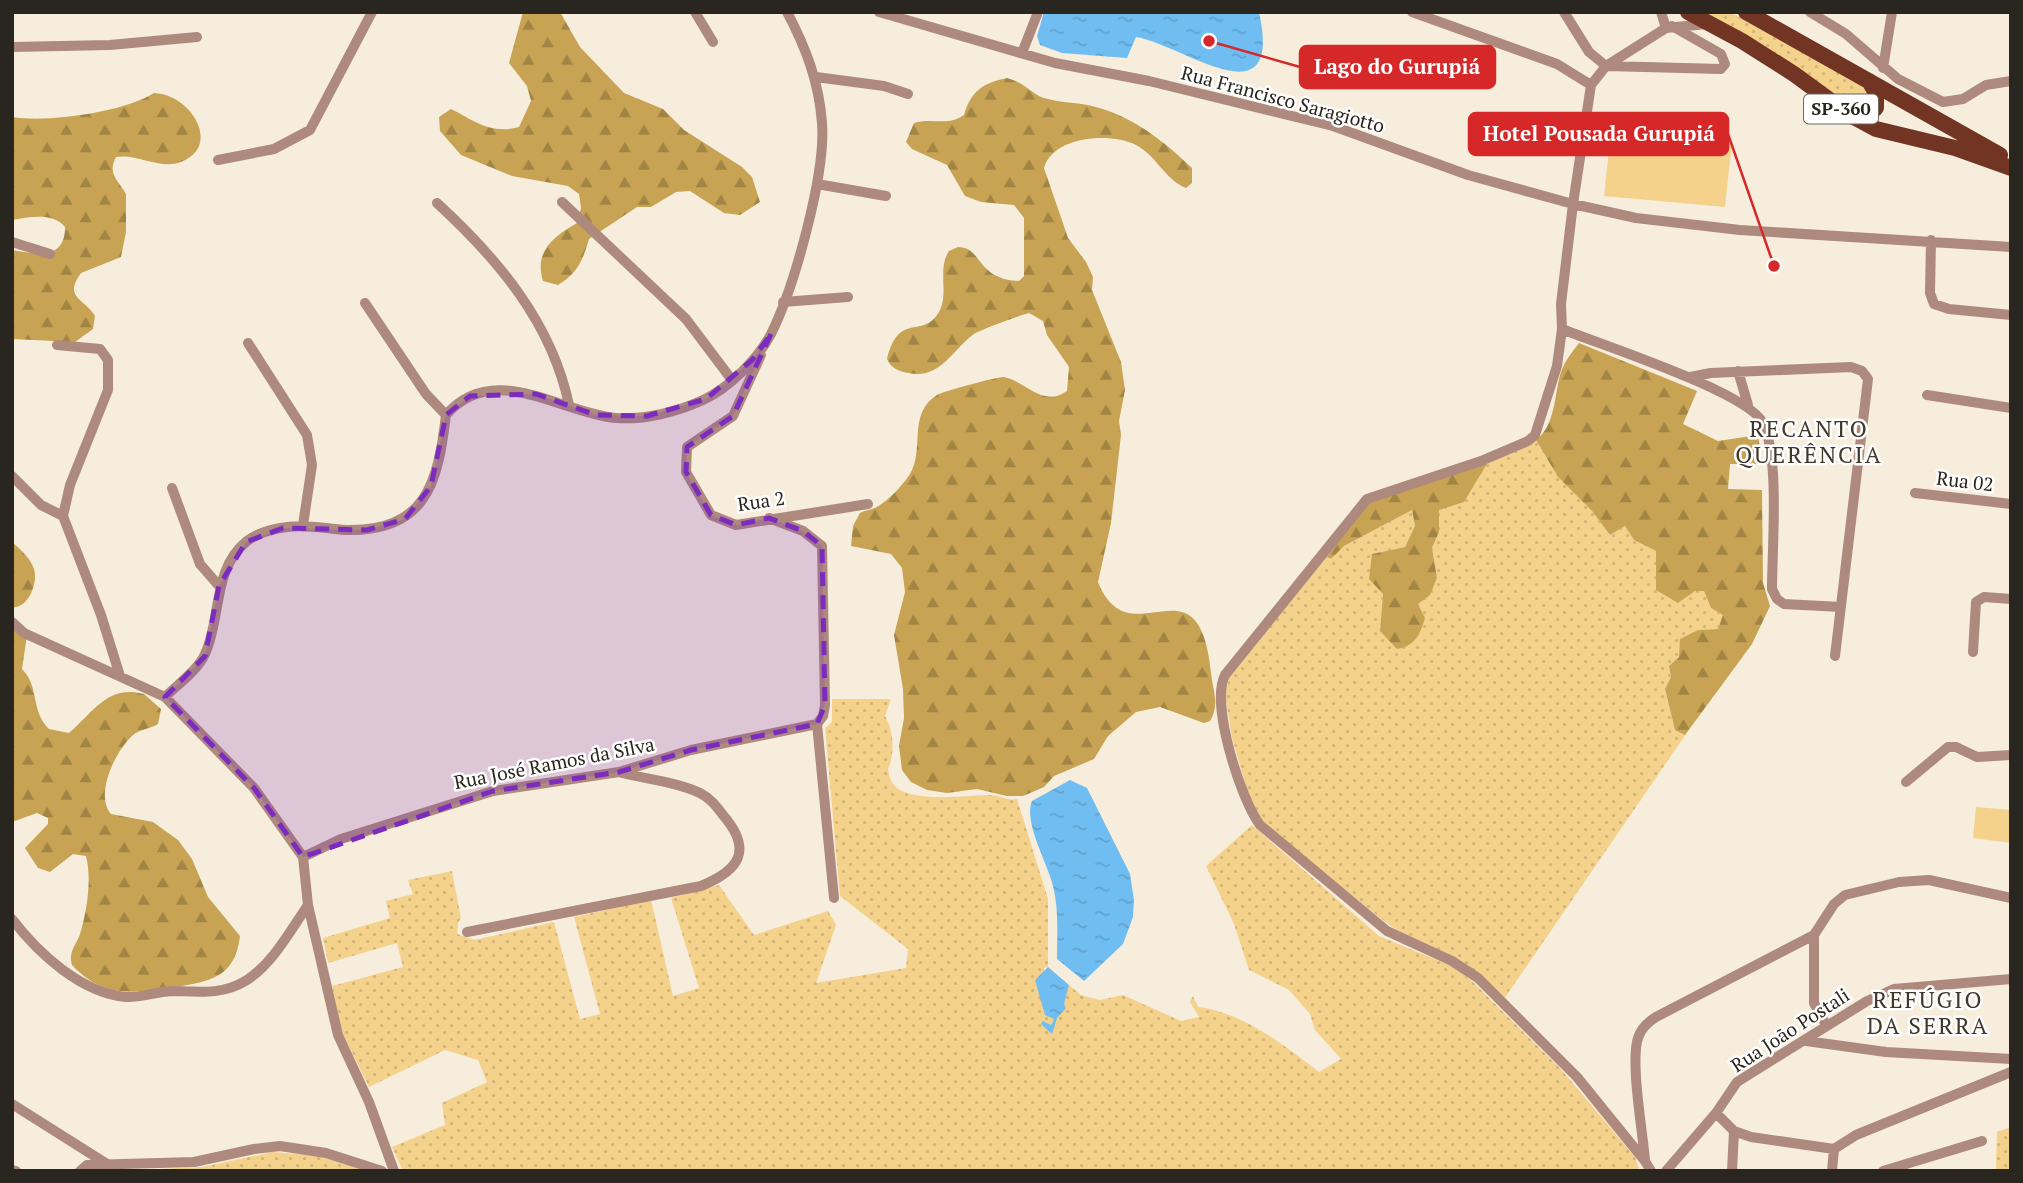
<svg xmlns="http://www.w3.org/2000/svg" width="2023" height="1183" font-family="'PT Serif',serif">
<style>
.grass{fill:url(#grass-dots)}
.forest{fill:url(#forest-firs)}
.pitch{fill:#f4d28b}
.water{fill:url(#water-ripples)}
.lines{fill:none;stroke-linecap:round;stroke-linejoin:round}
.minor{stroke:#ae897e;stroke-width:10}
.primary{stroke:#723523;stroke-width:16}
.marked{fill:#7b2cbf;fill-opacity:0.2;stroke:#7b2cbf;stroke-width:5;stroke-dasharray:14 9;stroke-linejoin:round}
.labels{text-anchor:middle;stroke-width:5;stroke-linejoin:round;paint-order:stroke}
.shield{fill:#fff;stroke:#696762;stroke-width:2}
.shield-label{font-size:18px;font-weight:bold;fill:#29261f}
.street-label{font-size:19px;fill:#29261f;stroke:#fff}
.quarter-label{font-size:23px;letter-spacing:2px;fill:#40392b;stroke:#fff}
.leader{fill:none;stroke:#d62828;stroke-width:2.5}
.callout-dot{fill:#d62828;stroke:#fff;stroke-width:2.5}
.callout{fill:#d62828;stroke:#d62828;stroke-width:2.5}
.callout-label{font-size:21px;text-anchor:middle;font-weight:bold;fill:#fff}
</style>
<defs>
<pattern id="grass-dots" width="8" height="8" patternUnits="userSpaceOnUse" patternTransform="scale(1.75)"><rect width="8" height="8" fill="#f4d28b"/><path d="M2 2h.1M6 6h.1" fill="none" stroke="#d1b478" stroke-width="1.8" stroke-linecap="round"/></pattern>
<pattern id="forest-firs" width="22" height="20" patternUnits="userSpaceOnUse" patternTransform="scale(1.75)"><rect width="22" height="20" fill="#c7a353"/><path d="M5 1l3.5 6h-7zM16 11l3.5 6h-7z" fill="#a28544"/></pattern>
<pattern id="water-ripples" width="26" height="14" patternUnits="userSpaceOnUse" patternTransform="scale(1.75)"><rect width="26" height="14" fill="#70bdf1"/><path d="M2 4q2-2 4 0t4 0M15 11q2-2 4 0t4 0" fill="none" stroke="#61a2ce"/></pattern>
</defs>
<rect width="100%" height="100%" fill="#f6eddc"/>
<!-- grass -->
<path class="grass" d="M1702,12H1730L1855,81L1871,94L1869,106L1861,109L1838,99Z
M1536,440L1558,477L1592,511L1610,535L1625,526L1634,540L1656,551L1695,591H1704L1711,608L1723,615L1718,629L1698,630L1679,657L1669,666L1671,677L1665,690L1675,730L1686,734L1504,999L1460,960L1395,929L1380,918L1263,823L1250,800L1232,738L1225,694L1229,677L1326,557L1331,559L1344,546L1412,510L1415,526L1405,547L1372,554L1383,594L1380,631L1418,604L1437,578L1432,548L1439,532V510L1488,462Z
M832,699H891L885,716C894,731 895,754 888,769C889,773 890,781 893,784C907,804 968,795 990,795C1001,795 1006,801 1017,799L1048,899V967L1044,968L1054,1019L1051,1025L1043,1021L1051,1034L1069,985L1081,995L1100,1000L1123,995L1181,1021L1199,1017L1190,1002L1193,996L1198,1007C1242,1012 1284,1045 1319,1072L1341,1059L1315,1030L1310,1014L1289,990L1249,970L1234,924L1206,866L1252,825L1379,936L1456,968L1473,982L1560,1068L1635,1157L1640,1171H403L392,1147L445,1125L442,1103L487,1082L478,1060L445,1050L369,1087L341,1030L332,986L403,967L397,943L328,963L323,938L390,918L386,901L413,894L408,880L452,871L461,919L458,922L457,934L475,940L554,922L580,1019L600,1014L574,917L651,900L673,996L699,988L671,898L719,885L754,935L828,911L836,925L816,983L906,968L908,949L840,896L825,728L832,722Z
M2011,1127V1171H1996L1997,1132Z
M273,1152L319,1156L367,1171H114L202,1167Z"/>
<!-- forest -->
<path class="forest" d="M523,12H560L580,47L624,93L663,109L684,130L742,167L752,177L760,202L740,215L724,213L690,191L676,192L651,207H637L589,239C583,260 577,274 558,285L543,281C534,251 553,237 577,223L581,208L579,194L568,186L512,176L461,155L440,131L439,117L451,109C475,121 491,135 519,127L531,101L527,86L509,63Z
M1007,78C1026,83 1030,93 1044,98C1060,103 1076,102 1092,106C1131,115 1164,141 1192,168V183L1186,188C1164,179 1157,156 1136,145C1110,132 1053,136 1044,168L1068,238L1086,262L1093,277L1092,290L1121,362L1125,390L1119,421L1121,435L1111,523L1098,582C1130,662 1199,550 1211,673C1213,691 1220,705 1210,721L1204,723L1160,707L1136,712L1108,736L1094,759L1054,776L1044,787L1023,796H1007L977,789L947,793L927,790L911,782L902,770L899,746L904,718L903,689L894,635L905,592L902,568L891,554L851,546L853,526L860,513C865,510 870,510 875,508C887,502 903,485 910,474C925,449 907,414 937,395C941,392 999,376 1004,377C1027,382 1043,408 1067,391L1069,367L1047,335L1043,321L1029,313C1021,315 980,330 974,334C952,350 940,380 908,373C898,371 891,368 887,359C899,312 921,338 937,315C951,296 936,270 949,251L958,247C983,247 975,279 1019,281L1024,276V218L1014,205L981,202L965,196L947,165L912,149L906,142L914,123C932,117 947,127 964,115C971,91 983,83 1007,78Z
M154,93C190,94 223,145 181,162C160,170 137,153 116,157C107,174 118,180 126,194V232L121,257L81,273C63,298 84,298 95,316L93,329L75,342L12,339V250C36,254 65,261 65,227C53,212 29,217 12,220V117C47,123 125,112 154,93Z
M1579,343L1697,391L1683,424L1718,441L1758,435L1762,464H1730L1728,489L1762,490L1763,583L1770,606L1752,644L1685,735L1675,730L1665,689L1671,677L1669,666L1679,657L1680,639L1698,630L1718,629L1723,615L1711,608L1704,591H1695L1678,603L1656,590V551L1634,540L1625,526L1610,535L1592,511L1558,477L1536,440C1556,425 1554,394 1561,372C1565,361 1572,352 1579,343Z
M1488,462L1464,502L1439,510V532L1432,548L1437,578L1430,595L1418,604L1425,618C1420,635 1415,646 1397,649L1380,631L1383,594L1369,579L1372,554L1405,547L1415,526L1412,510L1344,546L1331,559L1327,557L1367,503Z
M12,542C21,550 34,561 35,574C36,587 27,609 12,607Z
M12,620L27,635L22,669C40,687 30,710 49,729L69,733C93,713 107,684 144,694L161,709L158,724C150,729 140,729 133,735C116,750 94,794 111,814L153,822L178,840L192,859L208,897L240,936C235,978 210,981 176,987C134,993 104,999 72,965C68,951 76,946 80,934C87,911 92,879 86,856L73,854L50,872L38,868L25,848L48,824V818L37,813L12,822Z"/>
<!-- pitch -->
<path class="pitch" d="M1611,131L1732,142L1725,207L1604,196Z
M1976,807L2011,810V843L1973,838Z"/>
<!-- water -->
<path class="water" d="M1044,12H1259C1284,125 1182,44 1136,37L1127,58L1062,53L1040,45L1037,36Z
M1070,780L1087,788L1130,874L1134,900L1133,917L1123,944L1084,981L1057,959C1057,935 1059,910 1053,886C1048,864 1023,822 1032,801Z
M1048,967L1069,985L1064,1004L1066,1008L1057,1018L1052,1034L1041,1024L1043,1021L1051,1025L1054,1019L1045,1015L1035,980Z"/>
<g class="lines">
<!-- minor -->
<path class="minor" d="M695,12L713,42
M879,12L1055,63L1149,81L1333,126L1468,175L1573,204L1636,218L1740,230L2011,247
M1412,12L1557,64L1591,85
M1564,12L1589,52L1606,66
M1661,12L1666,28
M1810,12L1846,34L1898,79L1943,102L1963,99L1986,85L2011,81
M1707,24L1666,28L1606,66L1591,85L1573,204L1561,304L1562,329C1601,345 1748,392 1763,423C1780,459 1772,547 1772,589L1777,599L1784,604L1841,607
M12,47L110,45L197,37
M1022,53L1038,12
M1606,66L1721,69L1725,64L1721,54L1672,26
M1883,68L1892,12
M816,77L884,86L908,94
M218,160L274,149L310,130L372,12
M817,184L886,196
M562,202L686,319L732,380
M437,203C498,259 552,323 569,405
M1931,240L1930,293L1934,304L1949,309L2011,315
M12,242L50,254
M783,302L848,297
M365,303L426,394L446,415
M1562,329L1557,366L1535,435L1528,441L1481,461L1367,499L1225,675C1210,704 1241,800 1260,825L1387,931L1452,961L1478,978L1577,1077L1645,1161
M248,343L307,435L312,465L303,525
M57,345L100,349L108,360V390L70,485L63,516
M761,355L733,416L687,447L686,472L711,515L736,525L868,504
M1738,371L1748,405
M1690,377L1711,373L1851,367L1862,371L1868,379L1835,656
M1927,395L2011,408
M12,476L41,505L63,516L101,615L120,676
M172,488L200,564L219,586
M1915,493L2011,504
M769,518L803,531L822,546L825,705L823,716L817,724L834,898
M12,622L24,633L165,697L254,788L303,857L308,905L338,1035L369,1102L394,1171
M1973,652L1976,602L1984,597L2011,599
M165,697C177,685 198,670 205,654C222,617 212,569 247,541C258,532 273,529 287,527C307,524 326,529 346,530C426,532 438,483 446,415C493,360 561,413 616,418C645,420 677,412 703,400C729,388 758,359 771,334C794,288 826,174 822,123C819,82 806,48 787,12
M1906,782L1948,747H1956L1977,757L2011,755
M303,857L341,839L493,791L619,772L691,750L817,724
M12,919C38,953 81,993 126,997C141,998 158,991 174,991C200,992 223,995 247,980C273,963 290,931 308,905
M467,932L701,886C740,870 753,850 723,815C716,806 710,798 700,793C677,782 646,779 622,773
M1826,1025L1814,1003V935L1834,904L1845,895L1899,882L1929,880L2011,898
M1806,1041L1886,1052L2011,1059
M12,1104L107,1164
M1716,1113L1734,1131L1751,1137L1834,1149L1856,1135L2011,1072
M12,1170L16,1171
M80,1171L87,1165L194,1162L254,1149L280,1146L326,1153L382,1171
M1651,1171L1645,1161C1643,1133 1630,1062 1638,1038C1641,1028 1648,1022 1656,1017L1814,935
M1666,1171L1716,1113L1737,1082L1867,1001L1894,989L2011,979
M1732,1171L1734,1131
M1832,1171L1834,1149
M1883,1171L1982,1141"/>
<!-- primary -->
<path class="primary" d="M1688,12L1742,41L1794,74L1850,115L1876,129L1955,148L2011,168
M1746,12L2000,155
M1852,115L1866,116L1876,108V93L1869,81"/>
</g>
<!-- marked area -->
<path class="marked" d="M771,334L733,416L687,447L686,472L711,515L736,525L769,518L803,531L822,546L825,705L817,724L691,750L619,772L493,791L303,857L254,788L165,697L205,656L219,586L246,542L283,528L367,530L405,519L431,486L446,415L470,396L536,394L596,415L647,416L706,399L752,360Z"/>
<g class="labels">
<!-- shield labels -->
<rect class="shield" x="1804" y="94.5" width="74" height="29" rx="5"/>
<g class="shield-label">
<text x="1841" y="115">SP-360</text>
</g>
<!-- street labels -->
<g class="street-label">
<text transform="translate(1283 99) rotate(15)" y="7">Rua Francisco Saragiotto</text>
<text transform="translate(1965 481) rotate(7)" y="7">Rua 02</text>
<text transform="translate(761 501) rotate(-8)" y="7">Rua 2</text>
<text transform="translate(554 763) rotate(-11)" y="7">Rua José Ramos da Silva</text>
<text transform="translate(1790 1030) rotate(-33)" y="7">Rua João Postali</text>
</g>
<!-- quarter labels -->
<g class="quarter-label">
<text x="1809" y="437">RECANTO<tspan x="1809" dy="26">QUERÊNCIA</tspan></text>
<text x="1928" y="1008">REFÚGIO<tspan x="1928" dy="26">DA SERRA</tspan></text>
</g>
</g>
<!-- callouts -->
<path class="leader" d="M1209 41L1300 67M1774 266L1728 134"/>
<g class="callout-dot">
<circle cx="1209" cy="41" r="7"/>
<circle cx="1774" cy="266" r="7"/>
</g>
<g class="callout">
<rect x="1300" y="46" width="195" height="42" rx="7"/>
<rect x="1469" y="113" width="259" height="42" rx="7"/>
</g>
<g class="callout-label">
<text x="1397" y="74">Lago do Gurupiá</text>
<text x="1599" y="141">Hotel Pousada Gurupiá</text>
</g>
<!-- border -->
<rect width="2023" height="1183" fill="none" stroke="#29261f" stroke-width="28"/>
</svg>
